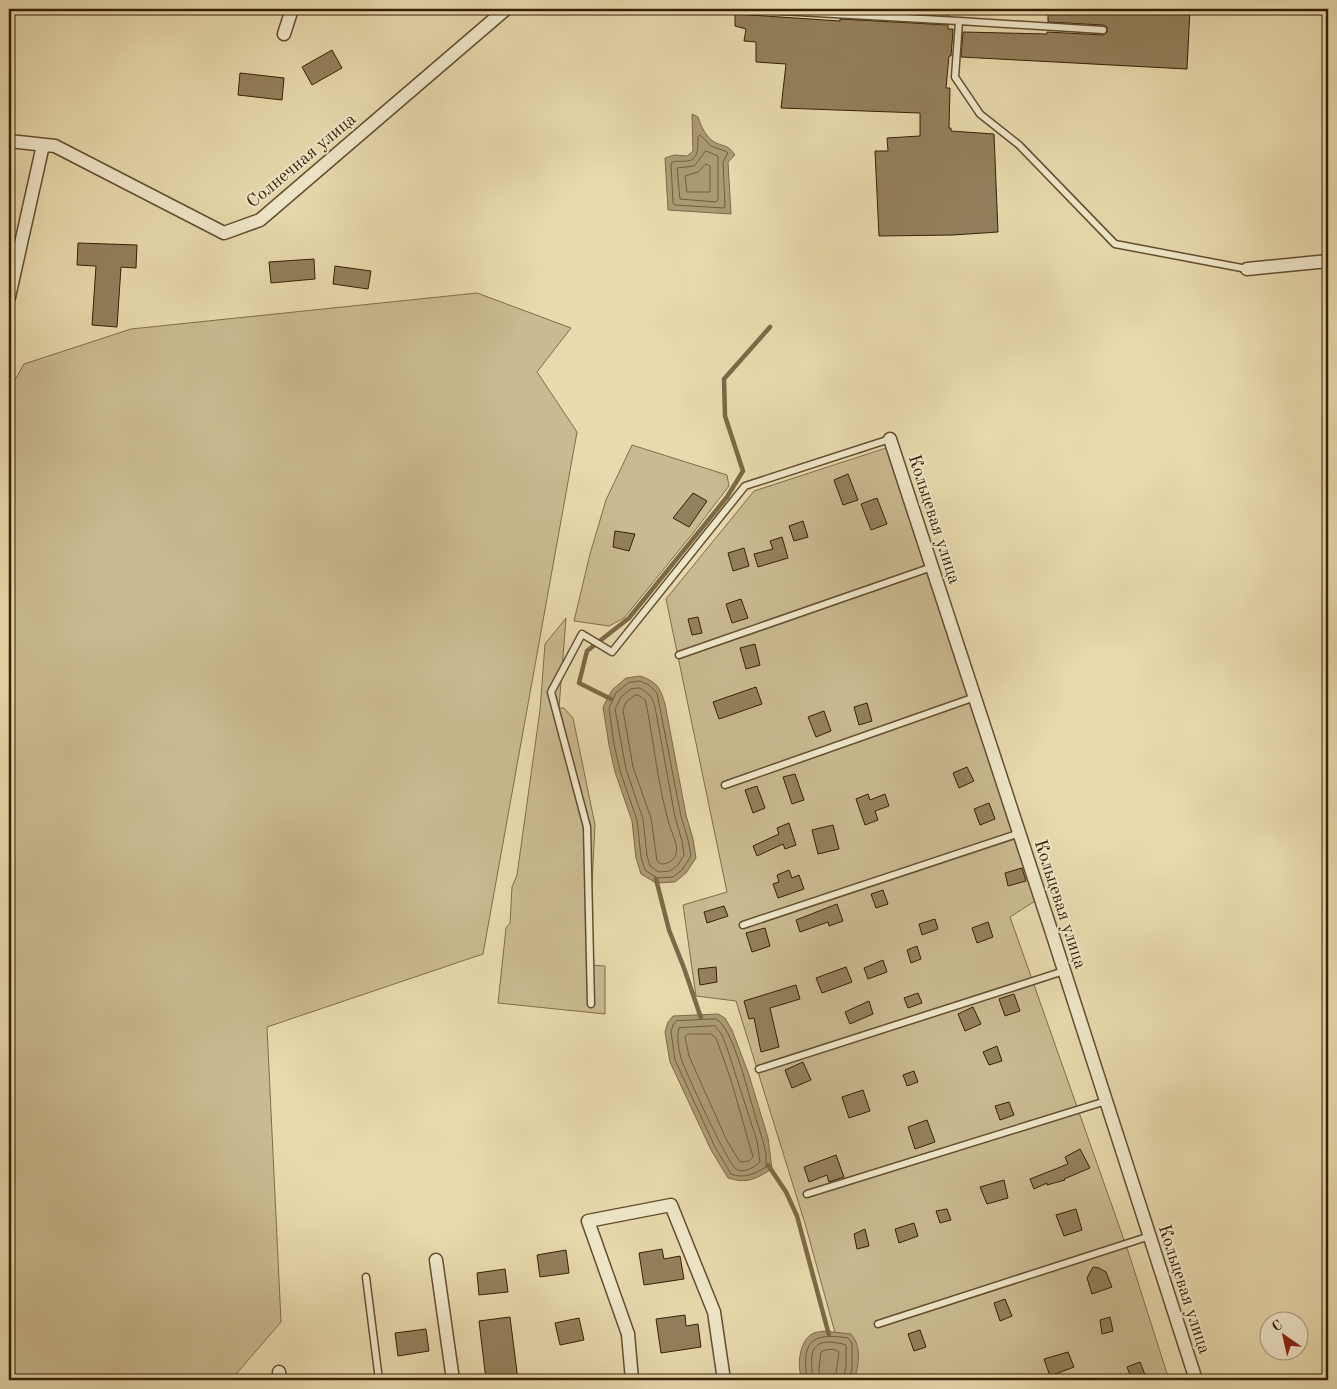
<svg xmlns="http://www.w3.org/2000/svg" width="1337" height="1389" font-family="'Old Standard TT',serif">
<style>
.green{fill:#caba91;stroke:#806c4a}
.water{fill:#ab9a74;stroke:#7c6947}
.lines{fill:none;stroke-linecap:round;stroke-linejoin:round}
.shore{stroke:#705c3c;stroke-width:1}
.stream{stroke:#7c6947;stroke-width:4.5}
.building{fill:#93805c;stroke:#361f03}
.service-casing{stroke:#624e2e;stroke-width:9}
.minor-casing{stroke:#624e2e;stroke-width:15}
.service{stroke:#f0e7ca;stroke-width:6}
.minor{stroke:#f0e7ca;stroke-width:12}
.labels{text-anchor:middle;stroke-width:4;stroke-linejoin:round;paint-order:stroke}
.street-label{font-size:18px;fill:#361f03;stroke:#f0e7ca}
</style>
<rect width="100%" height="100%" fill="#e8daae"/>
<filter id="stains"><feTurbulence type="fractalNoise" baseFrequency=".004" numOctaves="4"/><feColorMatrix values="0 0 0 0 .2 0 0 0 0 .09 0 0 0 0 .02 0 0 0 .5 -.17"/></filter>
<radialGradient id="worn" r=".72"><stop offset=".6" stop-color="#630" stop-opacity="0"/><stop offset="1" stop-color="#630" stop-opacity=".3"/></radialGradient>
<!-- green -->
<path class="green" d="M477,293L571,328L537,372L577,432L483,954L267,1027L281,1322L231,1380H9V390L24,364L131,329Z
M632,445L727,475L729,486L693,533L624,618L609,626L574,621L590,554L606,500Z
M886,448L1035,901L1010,917L1129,1254L1169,1380H848L806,1227L736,1001L696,996L683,905L727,892L666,599L754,491Z
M566,618L559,708H564L573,718L595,825L588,965L605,966V1014L498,1003L506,928L510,923L512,887L517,875L540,710L545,644Z"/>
<!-- water -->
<path class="water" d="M692,114L698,117C701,126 706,138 716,143C726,147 728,145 735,155L728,162L731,214L668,210L665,158L674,155L687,156L693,151Z
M640,676C657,682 660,687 665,704L686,815L693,839L696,858L686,873L675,882L656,883L641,874L636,858L632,821L615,772L609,745L603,707L612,690L626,678Z
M718,1014L725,1018L732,1030L749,1075L768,1138L772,1169C755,1179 748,1184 728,1178L711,1150L670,1062L665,1032L668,1022L673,1016Z
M824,1331L851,1334C862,1347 859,1365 854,1380H803C796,1369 799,1341 812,1334C815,1332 820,1332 824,1331Z"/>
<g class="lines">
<!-- shore -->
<path class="shore" d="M700,135L711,146L725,151L728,153L723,162L725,206L724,208L675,205L673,203L671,163C676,160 681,162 687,161C699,160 698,146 698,137Z
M706,151L718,156V200L716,202L680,199L677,168L694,166Z
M706,164L710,166V192H687L685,176L698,172Z
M640,681L649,685L657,693L681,816L688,840L691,856L682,870L673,877L657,878L645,870L641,857L637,820L620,771L614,744L609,708L616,693L628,683Z
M639,688C649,692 652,697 655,707L675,817L682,841L684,855L678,865L670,871L659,872L650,866L647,856L643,819L626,769L615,709L621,697L631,689Z
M638,695L645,700L647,708C654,745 658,784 668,820C670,830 679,845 676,854C674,861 667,864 661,864L657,861L651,818L633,767L623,710L626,702L634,696Z
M716,1019C733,1027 747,1090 753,1108C757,1124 763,1138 766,1154V1167C754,1174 744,1179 731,1174L715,1147L675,1060L671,1032L673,1025L676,1021Z
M715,1026L722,1035L727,1048L757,1141L760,1162C755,1167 743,1174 736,1169C728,1164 685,1071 681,1058C679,1050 676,1036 679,1028Z
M688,1034H711L716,1038L731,1080L753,1157L749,1161L740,1162L727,1141L689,1056L685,1037Z
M807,1380C802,1343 809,1332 848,1338L852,1343V1369L849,1380
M813,1380C812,1365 806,1341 830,1342C836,1343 841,1343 846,1345V1367L843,1380
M820,1380L819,1370L821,1352C826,1349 835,1348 839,1352L835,1380"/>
<!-- stream -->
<path class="stream" d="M611,699L579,683L587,651L629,618L727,497L743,471L725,416L724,379L770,327
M656,879L669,930L684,968L701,1018
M768,1165L786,1192L797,1216L829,1335"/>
</g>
<!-- building -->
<path class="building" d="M841,9H951L950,15Z
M1048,9H1190L1187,69L961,57L963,32L1047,34V32L1103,35L1107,32V27L1103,25L1048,22Z
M735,14L840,21V19L948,25V29H953V31L951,56H949L946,88H950L949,128H951V131L994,134L998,232L953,235L879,236L875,151H888L887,138L920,136V113L781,108L786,64L756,62V42L744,41L746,29L735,26Z
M332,50L342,68L312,85L302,67Z
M240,73L284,78L282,100L238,95Z
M78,243L137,245L136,268L121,267L117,327L92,325L96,266L77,265Z
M314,259L315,279L271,283L269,262Z
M335,266L371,271L368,289L333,284Z
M848,474L858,500L843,505L834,480Z
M693,493L707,501L689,527L673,518Z
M877,498L887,524L871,530L861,504Z
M803,521L808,537L794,541L789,526Z
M615,531L635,534L629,551L613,547Z
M782,537L788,558L758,567L754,554L773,549L770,541Z
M744,548L749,566L733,571L728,553Z
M741,599L748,618L732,623L726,604Z
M698,617L702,633L692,635L688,619Z
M755,644L760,665L746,669L740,648Z
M756,687L762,704L719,719L713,702Z
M867,703L872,721L859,725L854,707Z
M824,711L831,731L816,737L808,717Z
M967,767L974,781L959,788L953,773Z
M795,774L804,800L792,804L783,777Z
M757,786L765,808L753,813L745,790Z
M868,794L870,800L885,794L889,806L875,811L878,820L865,825L856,799Z
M989,803L995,819L980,825L974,809Z
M789,823L796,845L785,849L783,844L757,856L753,846L779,834L777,828Z
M833,825L839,849L818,854L812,830Z
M1022,868L1026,881L1008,886L1005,873Z
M789,870L792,878L799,875L804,889L778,898L773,884L779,882L777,875Z
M883,890L888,904L876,908L871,894Z
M837,904L843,921L829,926L828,922L800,932L796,920Z
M724,906L728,916L707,923L704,912Z
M935,919L938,929L922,935L919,924Z
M988,922L993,937L977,943L972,928Z
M765,928L770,946L752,952L746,933Z
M917,946L921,959L911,963L907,950Z
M883,960L887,972L868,979L864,968Z
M716,967L717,982L700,985L698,969Z
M846,967L852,982L822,993L816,978Z
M796,985L800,999L770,1008L779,1047L761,1052L754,1018L749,1019L744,1001Z
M918,993L922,1003L908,1008L904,998Z
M1014,994L1020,1011L1005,1016L999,999Z
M869,1001L873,1014L850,1024L845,1012Z
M973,1007L981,1024L965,1031L958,1014Z
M997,1046L1002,1061L989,1065L983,1052Z
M803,1062L811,1080L792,1088L785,1070Z
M914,1071L918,1082L907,1086L903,1075Z
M863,1090L870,1111L849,1118L842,1097Z
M1009,1102L1014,1115L1000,1120L995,1106Z
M927,1120L935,1142L915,1149L908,1127Z
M1080,1149L1090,1168L1064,1179L1065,1180L1047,1185V1183L1034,1189L1030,1179L1068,1164L1065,1157Z
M836,1155L844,1177L829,1182L827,1175L809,1182L804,1167Z
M1004,1180L1008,1198L987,1204L980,1187Z
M947,1209L951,1220L940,1223L936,1211Z
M1076,1209L1082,1230L1064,1236L1056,1215Z
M914,1223L918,1236L899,1243L895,1229Z
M865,1229L869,1246L857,1249L854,1234Z
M662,1249L664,1259L680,1256L684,1279L644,1285L639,1253Z
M566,1250L569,1273L540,1277L537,1255Z
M1093,1267L1099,1268L1106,1272L1112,1287L1092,1294L1087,1278Z
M505,1269L508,1292L479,1295L477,1273Z
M1005,1299L1012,1316L1000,1321L994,1303Z
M685,1315L686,1326L698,1324L701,1347L661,1353L656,1319Z
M510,1317L518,1380H486L479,1321Z
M1110,1317L1113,1331L1102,1334L1100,1320Z
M579,1318L584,1340L560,1345L555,1323Z
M426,1329L429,1351L398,1356L395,1333Z
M920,1330L926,1347L914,1351L908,1334Z
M1068,1352L1074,1367L1050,1376L1044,1359Z
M1140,1362L1147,1380H1132L1127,1367Z"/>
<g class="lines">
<defs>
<path id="service" d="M743,9L959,21
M1103,30L959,21L955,77L980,114L1019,145L1115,244L1247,269
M679,655L932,567
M725,785L975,697
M743,925L1020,833
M591,1004L587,827L551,692L582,634L612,652L745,486L890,439
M759,1069L1064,971
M807,1194L1106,1101
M366,1277L379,1380
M878,1324L1150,1236"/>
<path id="minor" d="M284,34L292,9
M9,141L55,146L224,233L260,220L506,9
M1247,269L1328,261
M9,297L43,145
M890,439L1051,930L1196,1380
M436,1260L453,1380
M279,1372L280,1380
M632,1380L628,1334L588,1221L671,1205L714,1312L724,1380"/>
</defs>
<!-- service casing -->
<use href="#service" class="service-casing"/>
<!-- minor casing -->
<use href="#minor" class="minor-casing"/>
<!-- service -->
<use href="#service" class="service"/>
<!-- minor -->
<use href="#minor" class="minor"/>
</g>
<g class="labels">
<!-- street labels -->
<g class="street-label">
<text transform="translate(301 160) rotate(-40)" y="6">Солнечная улица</text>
<text transform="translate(935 519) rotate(72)" y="6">Кольцевая улица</text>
<text transform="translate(1061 904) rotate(72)" y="6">Кольцевая улица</text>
<text transform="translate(1185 1289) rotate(72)" y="6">Кольцевая улица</text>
</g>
</g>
<!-- margin -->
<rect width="1337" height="1389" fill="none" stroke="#e8daae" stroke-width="30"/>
<rect x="10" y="10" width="1317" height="1369" fill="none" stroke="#361f03" stroke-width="2.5"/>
<rect x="15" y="15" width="1307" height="1359" fill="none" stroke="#361f03"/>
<!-- north arrow -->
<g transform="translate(1284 1336) rotate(326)"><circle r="24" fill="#f0e7ca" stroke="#a6977a"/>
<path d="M0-4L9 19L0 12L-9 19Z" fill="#8f2418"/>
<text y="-8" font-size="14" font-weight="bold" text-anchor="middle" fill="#361f03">С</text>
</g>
<rect width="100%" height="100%" filter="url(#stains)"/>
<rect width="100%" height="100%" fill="url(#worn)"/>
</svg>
